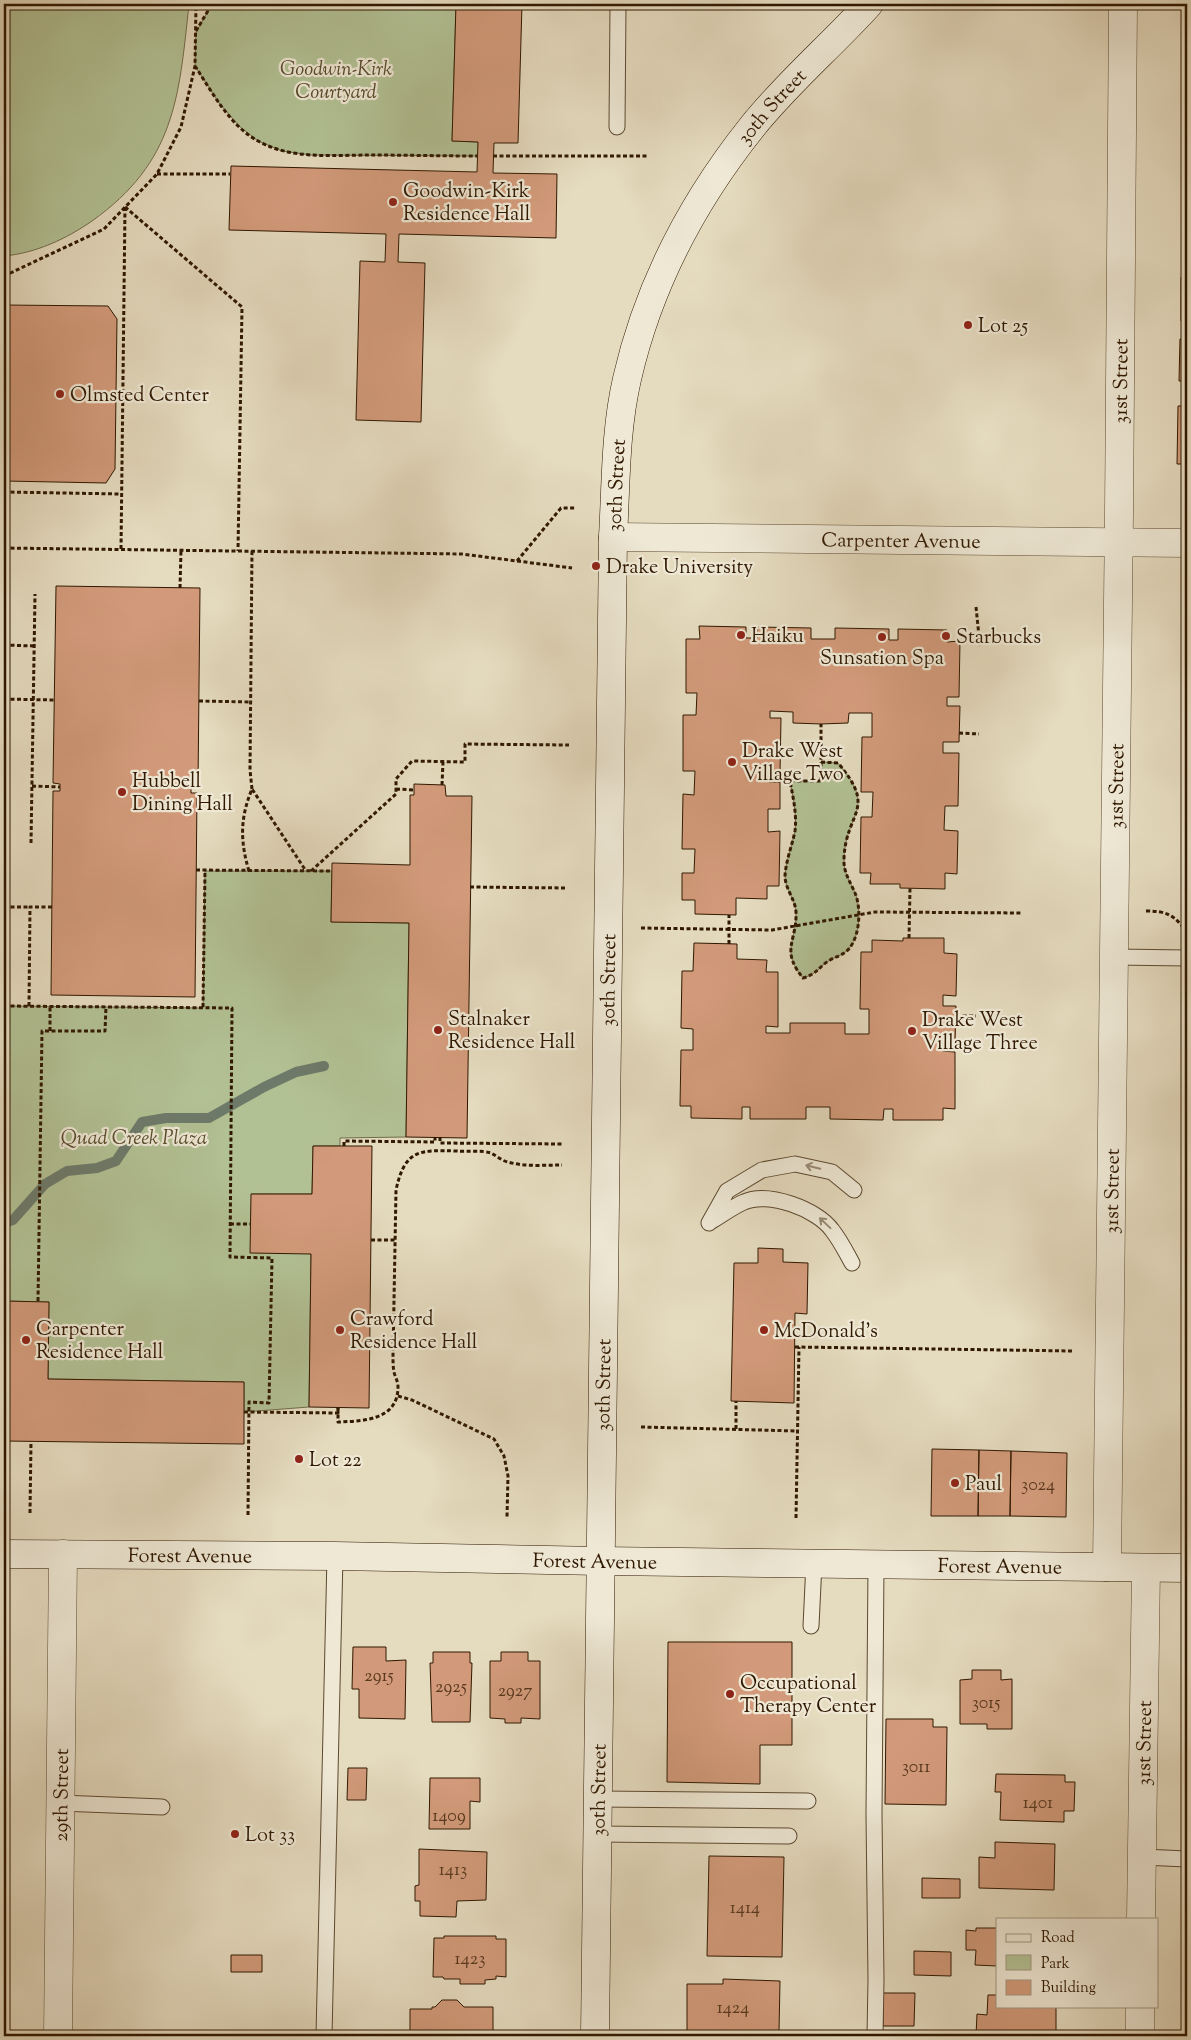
<svg xmlns="http://www.w3.org/2000/svg" width="1191" height="2040" font-family="'Sorts Mill Goudy',serif">
<style>
.green{fill:#b2c194;stroke:#716c4a}
.lines{fill:none;stroke-linecap:round;stroke-linejoin:round}
.stream{stroke:#6d7a6a;stroke-width:10}
.building{fill:#d29a7a;stroke:#301800}
.lane-casing{stroke:#5d4930;stroke-width:17}
.street-casing{stroke:#5d4930;stroke-width:29}
.secondary-casing{stroke:#301800;stroke-width:29}
.path{stroke:#301800;stroke-width:3;stroke-dasharray:4 2.5;stroke-linecap:butt}
.lane{stroke:#eee8d5;stroke-width:15}
.street{stroke:#eee8d5;stroke-width:28}
.secondary{stroke:#eee8d5;stroke-width:28}
.path-bridge{stroke:#301800;stroke-width:3;stroke-dasharray:4 2.5;stroke-linecap:butt}
.oneway{stroke:#988a75}
.poi-dot{fill:#8f2418;stroke:#eee8d5;stroke-width:2}
.labels{text-anchor:middle;stroke-width:4.5;stroke-linejoin:round;paint-order:stroke}
.number-label{font-size:18px;fill:#58381e}
.park-label{font-size:20px;font-style:italic;fill:#574b2c;stroke:#eee8d5}
.street-label{font-size:20px;fill:#301800;stroke:#eee8d5}
.poi-label{font-size:20px;fill:#301800;stroke:#eee8d5;text-anchor:start}
</style>
<rect width="100%" height="100%" fill="#e5dbbf"/>
<filter id="stains"><feTurbulence type="fractalNoise" baseFrequency=".004" numOctaves="4"/><feColorMatrix values="0 0 0 0 .2 0 0 0 0 .09 0 0 0 0 .02 0 0 0 .5 -.17"/></filter>
<radialGradient id="worn" r=".72"><stop offset=".6" stop-color="#630" stop-opacity="0"/><stop offset="1" stop-color="#630" stop-opacity=".3"/></radialGradient>
<!-- green -->
<path class="green" d="M4,4H189C179,98 175,162 92,221C66,239 36,253 4,256Z
M212,4H456L452,141L478,142V156L311,155L282,151L258,141L239,126L219,103L195,66L196,32Z
M821,762L838,763C878,810 846,811 844,858C843,872 850,881 855,893C862,909 860,943 844,953C840,956 835,957 830,960C818,967 819,973 803,978C780,950 797,941 796,913C796,900 785,889 785,876C786,860 792,846 795,831C797,814 793,797 790,781H820Z
M205,871H332L331,922L409,923L406,1137L340,1138V1146H313L312,1194H251L311,1254L309,1407L244,1412V1382L48,1379L49,1302L4,1301V1006L203,1008Z"/>
<g class="lines">
<!-- stream -->
<path class="stream" d="M4,1223L13,1220L45,1184L67,1171L97,1168L116,1161L142,1122L166,1118H209L264,1087L296,1072L324,1066"/>
</g>
<!-- building -->
<path class="building" d="M456,4H522L518,143H494L493,173L557,174L556,238L399,234L398,262L425,263L421,422L356,420L360,261L385,262L386,234L229,230L231,166L477,172L478,142L452,141Z
M1183,181H1187V254H1182Z
M1181,277H1187V321H1181Z
M4,305L108,306L117,319L115,469L106,483L4,481Z
M1180,339H1187V381H1179Z
M1178,406H1187V464H1177Z
M56,586L200,588L198,786H191V793H197L195,997L51,995L53,791H60V784L53,783Z
M699,626L746,627V638H757V627L811,628V639H835V628L889,629V640H898V629L947,630V642L960,641L959,697H947V706H960L959,742H943V753H959L958,806H945L944,830L958,831L957,874L945,873V889L900,888V884H870L871,873H860L861,817H872L873,792H861L862,737H872V713H849L848,723L821,724L793,723V712L770,711V718H781L780,773L769,772V782H780V809H768V832L780,831L779,886H767V899L736,898V915L695,914V900H682V873H694L695,849H682L683,794L694,795L695,771H683V715H696L697,693H686V639H700Z
M414,784L445,785L446,796H472L467,1138L406,1137L409,923L331,922L332,863L410,865V795H414Z
M903,938H944V953L957,954L956,996L943,995V1006H956L955,1042L942,1041V1051L955,1052V1109L943,1108V1120H893V1109H884L883,1120L830,1119V1107H806V1119H750V1107H742V1119L691,1118V1106H680L681,1050H693V1029L681,1028L682,971H693L694,943L737,944V959L767,960L766,972H778V1027L766,1026V1033H790V1023H845V1034H869V1009H860L861,952H872V940L903,941Z
M313,1146H372L369,1408L309,1407L311,1254L250,1253L251,1194H312Z
M758,1248L783,1249V1262L808,1263L807,1314L795,1313L794,1403L731,1401L734,1263H758Z
M4,1301L49,1302L48,1379L244,1382V1444L4,1441Z
M932,1449L979,1450L978,1516H931Z
M979,1450L1011,1451L1010,1516H978Z
M1011,1451L1067,1453L1066,1517L1010,1516Z
M668,1642H792V1745H760V1784L667,1782Z
M353,1647H386V1661L406,1660L405,1719L359,1718V1689H352Z
M433,1652H470V1663H472L470,1722H432L430,1663H433Z
M501,1652H528V1661H540V1719L521,1718V1723H505V1719L490,1718V1661H501Z
M972,1670H1001V1680L1012,1679V1729H987V1724H960V1680L972,1679Z
M886,1719H933V1727H947L946,1805L885,1804Z
M348,1768H367L366,1800H347Z
M996,1774L1065,1775V1782H1075L1074,1811H1064V1822L1000,1820L1001,1792H995Z
M430,1778H480V1802L470,1801V1829H429Z
M995,1842L1055,1844L1054,1890L979,1888V1857L995,1858Z
M419,1849L487,1852L486,1900L457,1901L456,1917L420,1916V1901H415V1886L419,1885Z
M709,1856L784,1857L782,1957L707,1956Z
M922,1878L960,1879V1898H922Z
M976,1928H997V1966L975,1965L976,1950H966V1930L976,1931Z
M444,1936H496V1939H506V1977L496,1976V1979L485,1980V1984H460V1979H444L443,1977H433L434,1938H444Z
M914,1951L951,1952V1976L914,1975Z
M231,1955H262V1972H231Z
M723,1979L780,1981L779,2031H758L759,2036L687,2035V1984H723Z
M883,1993H915L914,2026H883Z
M988,1995H997V2006H1056V2036H976L977,2014L987,2015Z
M442,2000H457L464,2007H493V2036H410V2009H432V2007H435Z"/>
<g class="lines">
<defs>
<path id="lane" d="M617,127L618,4
M1114,957L1187,958
M710,1222C721,1216 732,1207 744,1202C768,1191 817,1209 832,1230C840,1240 846,1252 852,1263
M709,1223L727,1191L762,1170L795,1164L832,1172L854,1190
M811,1626L814,1563
M598,1799L808,1801
M60,1803L162,1807
M598,1834L789,1836
M1142,1857L1187,1859
M324,2036L335,1556
M875,2036L876,1980L874,1815L876,1564"/>
<g id="street">
<path id="s1" d="M613,537L1187,543"/>
<path id="s2" d="M1107,1567L1119,514L1123,4"/>
<path id="s3" d="M1141,1919L1146,1568"/>
<path id="s4" d="M58,2036L63,1554"/>
<path d="M1140,2036V2006"/>
</g>
<g id="secondary">
<path id="s5" d="M4,1554L335,1556L601,1561L1187,1568"/>
<path id="s6" d="M595,2036L613,537C616,485 615,431 627,379C648,287 693,201 752,127C787,83 831,46 869,4"/>
</g>
</defs>
<!-- lane casing -->
<use href="#lane" class="lane-casing"/>
<!-- street casing -->
<use href="#street" class="street-casing"/>
<!-- secondary casing -->
<use href="#secondary" class="secondary-casing"/>
<!-- path -->
<path class="path" d="M196,31L212,4
M195,66C212,92 230,126 258,141C292,160 334,155 371,155C406,155 442,156 478,156
M493,156H649
M157,174H230
M125,207L242,307L238,551
M4,276L104,229L157,174L181,127L195,66L196,4
M4,492L121,494
M4,548L462,554L572,568
M121,549L125,207
M517,561L561,508H575
M1186,579L1187,590
M180,588L181,550
M976,607L980,646
M4,609L5,548
M4,645L34,646
M4,699L55,700
M199,701L251,702
M959,733L979,734
M821,762L838,763C878,810 846,811 844,858C843,872 850,881 855,893C862,909 860,943 844,953C840,956 835,957 830,960C818,967 819,973 803,978C780,950 797,941 796,913C796,900 785,889 785,876C786,860 792,846 795,831C797,814 793,797 790,781H821V724
M442,785L443,762
M32,786L60,787
M252,789L250,770L252,551
M396,789L414,790
M31,843L35,594
M196,870L332,871
M249,871C240,841 240,818 252,789L306,871
M311,871L396,794V779L412,761L465,762V744L569,745
M470,887L567,888
M4,907H30
M1146,911C1167,911 1174,915 1187,932
M641,928L772,930L875,912L1022,913
M909,938L910,888
M729,944V915
M4,1006L232,1008L230,1257L272,1258L269,1403L249,1402L248,1515
M29,1006L30,907H52
M203,1007L205,871
M956,1016H976
M50,1031V1006
M440,1137V1143L563,1144
M344,1146V1141L435,1142V1137
M230,1224H251
M371,1240H395
M38,1301L42,1031H105L106,1007
M795,1347L1073,1351
M398,1396L412,1400L494,1439L504,1456L508,1476L507,1517
M338,1408V1422C364,1421 398,1420 398,1387C398,1381 395,1377 394,1372C393,1367 393,1361 393,1356L396,1190C405,1149 419,1150 457,1151C467,1152 482,1150 491,1153C497,1156 502,1161 508,1162C525,1167 545,1165 562,1165
M641,1427L797,1431
M736,1429V1401
M30,1513L31,1441
M796,1518L799,1347"/>
<!-- lane -->
<use href="#lane" class="lane"/>
<!-- street -->
<use href="#street" class="street"/>
<!-- secondary -->
<use href="#secondary" class="secondary"/>
<!-- path-bridge -->
<path class="path-bridge" d="M244,1412L338,1413V1408"/>
</g>
<!-- one-way arrows -->
<defs><path id="oneway-shaft" d="M-6 0H5M1.5-3L5.5 0L1.5 3" fill="none" stroke-width="1.6" stroke-linecap="round" stroke-linejoin="round" transform="scale(1.25)"/></defs>
<g class="oneway">
<use href="#oneway-shaft" transform="translate(813 1167) rotate(-167)"/>
<use href="#oneway-shaft" transform="translate(825 1223) rotate(-137)"/>
</g>
<!-- markers -->
<g class="poi-dot">
<circle cx="393" cy="202" r="5"/>
<circle cx="968" cy="325" r="5"/>
<circle cx="60" cy="394" r="5"/>
<circle cx="596" cy="566" r="5"/>
<circle cx="741" cy="635" r="5"/>
<circle cx="946" cy="636" r="5"/>
<circle cx="882" cy="637" r="5"/>
<circle cx="732" cy="762" r="5"/>
<circle cx="122" cy="792" r="5"/>
<circle cx="438" cy="1030" r="5"/>
<circle cx="912" cy="1031" r="5"/>
<circle cx="340" cy="1330" r="5"/>
<circle cx="764" cy="1330" r="5"/>
<circle cx="26" cy="1340" r="5"/>
<circle cx="299" cy="1459" r="5"/>
<circle cx="955" cy="1483" r="5"/>
<circle cx="730" cy="1694" r="5"/>
<circle cx="235" cy="1834" r="5"/>
</g>
<g class="labels">
<!-- number labels -->
<g class="number-label">
<text x="1038" y="1490">3024</text>
<text x="379" y="1681">2915</text>
<text x="451" y="1692">2925</text>
<text x="515" y="1696">2927</text>
<text x="986" y="1708">3015</text>
<text x="916" y="1772">3011</text>
<text x="1038" y="1808">1401</text>
<text x="449" y="1821">1409</text>
<text x="453" y="1875">1413</text>
<text x="745" y="1913">1414</text>
<text x="470" y="1964">1423</text>
<text x="733" y="2013">1424</text>
</g>
<!-- park labels -->
<g class="park-label">
<text x="336" y="75">Goodwin-Kirk<tspan x="336" dy="23">Courtyard</tspan></text>
<text x="134" y="1144">Quad Creek Plaza</text>
</g>
<!-- street labels -->
<g class="street-label">
<text dy="7" stroke="none"><textPath href="#s6" startOffset="1970">30th Street</textPath></text>
<text dy="7" stroke="none"><textPath href="#s2" startOffset="1186">31st Street</textPath></text>
<text dy="7" stroke="none"><textPath href="#s6" startOffset="1551">30th Street</textPath></text>
<text dy="7" stroke="none"><textPath href="#s1" startOffset="288">Carpenter Avenue</textPath></text>
<text dy="7" stroke="none"><textPath href="#s2" startOffset="781">31st Street</textPath></text>
<text dy="7" stroke="none"><textPath href="#s6" startOffset="1056">30th Street</textPath></text>
<text dy="7" stroke="none"><textPath href="#s2" startOffset="376">31st Street</textPath></text>
<text dy="7" stroke="none"><textPath href="#s6" startOffset="651">30th Street</textPath></text>
<text dy="7" stroke="none"><textPath href="#s5" startOffset="186">Forest Avenue</textPath></text>
<text dy="7" stroke="none"><textPath href="#s5" startOffset="591">Forest Avenue</textPath></text>
<text dy="7" stroke="none"><textPath href="#s5" startOffset="996">Forest Avenue</textPath></text>
<text dy="7" stroke="none"><textPath href="#s3" startOffset="176">31st Street</textPath></text>
<text dy="7" stroke="none"><textPath href="#s6" startOffset="246">30th Street</textPath></text>
<text dy="7" stroke="none"><textPath href="#s4" startOffset="241">29th Street</textPath></text>
</g>
<!-- poi labels -->
<g class="poi-label">
<text x="403" y="197">Goodwin-Kirk<tspan x="403" dy="23">Residence Hall</tspan></text>
<text x="978" y="332">Lot 25</text>
<text x="70" y="401">Olmsted Center</text>
<text x="606" y="573">Drake University</text>
<text x="751" y="642">Haiku</text>
<text x="956" y="643">Starbucks</text>
<text x="882" y="664" text-anchor="middle">Sunsation Spa</text>
<text x="742" y="757">Drake West<tspan x="742" dy="23">Village Two</tspan></text>
<text x="132" y="787">Hubbell<tspan x="132" dy="23">Dining Hall</tspan></text>
<text x="448" y="1025">Stalnaker<tspan x="448" dy="23">Residence Hall</tspan></text>
<text x="922" y="1026">Drake West<tspan x="922" dy="23">Village Three</tspan></text>
<text x="350" y="1325">Crawford<tspan x="350" dy="23">Residence Hall</tspan></text>
<text x="36" y="1335">Carpenter<tspan x="36" dy="23">Residence Hall</tspan></text>
<text x="774" y="1337">McDonald's</text>
<text x="309" y="1466">Lot 22</text>
<text x="965" y="1490">Paul</text>
<text x="740" y="1689">Occupational<tspan x="740" dy="23">Therapy Center</tspan></text>
<text x="245" y="1841">Lot 33</text>
</g>
</g>
<!-- margin -->
<rect width="1191" height="2040" fill="none" stroke="#e5dbbf" stroke-width="20"/>
<rect x="5" y="5" width="1181" height="2030" fill="none" stroke="#301800" stroke-width="2.5"/>
<rect x="10" y="10" width="1171" height="2020" fill="none" stroke="#301800"/>
<!-- legend -->
<rect x="996" y="1918" width="162" height="90" fill="#eee8d5" stroke="#a29580"/>
<rect x="1006" y="1934" width="25" height="8" fill="#eee8d5" stroke="#a29580"/>
<text x="1041" y="1942" font-size="15" fill="#301800">Road</text>
<rect x="1006" y="1955" width="25" height="15" fill="#b2c194" stroke="#a29580"/>
<text x="1041" y="1968" font-size="15" fill="#301800">Park</text>
<rect x="1006" y="1980" width="25" height="15" fill="#d29a7a" stroke="#a29580"/>
<text x="1041" y="1992" font-size="15" fill="#301800">Building</text>
<rect width="100%" height="100%" filter="url(#stains)"/>
<rect width="100%" height="100%" fill="url(#worn)"/>
</svg>
